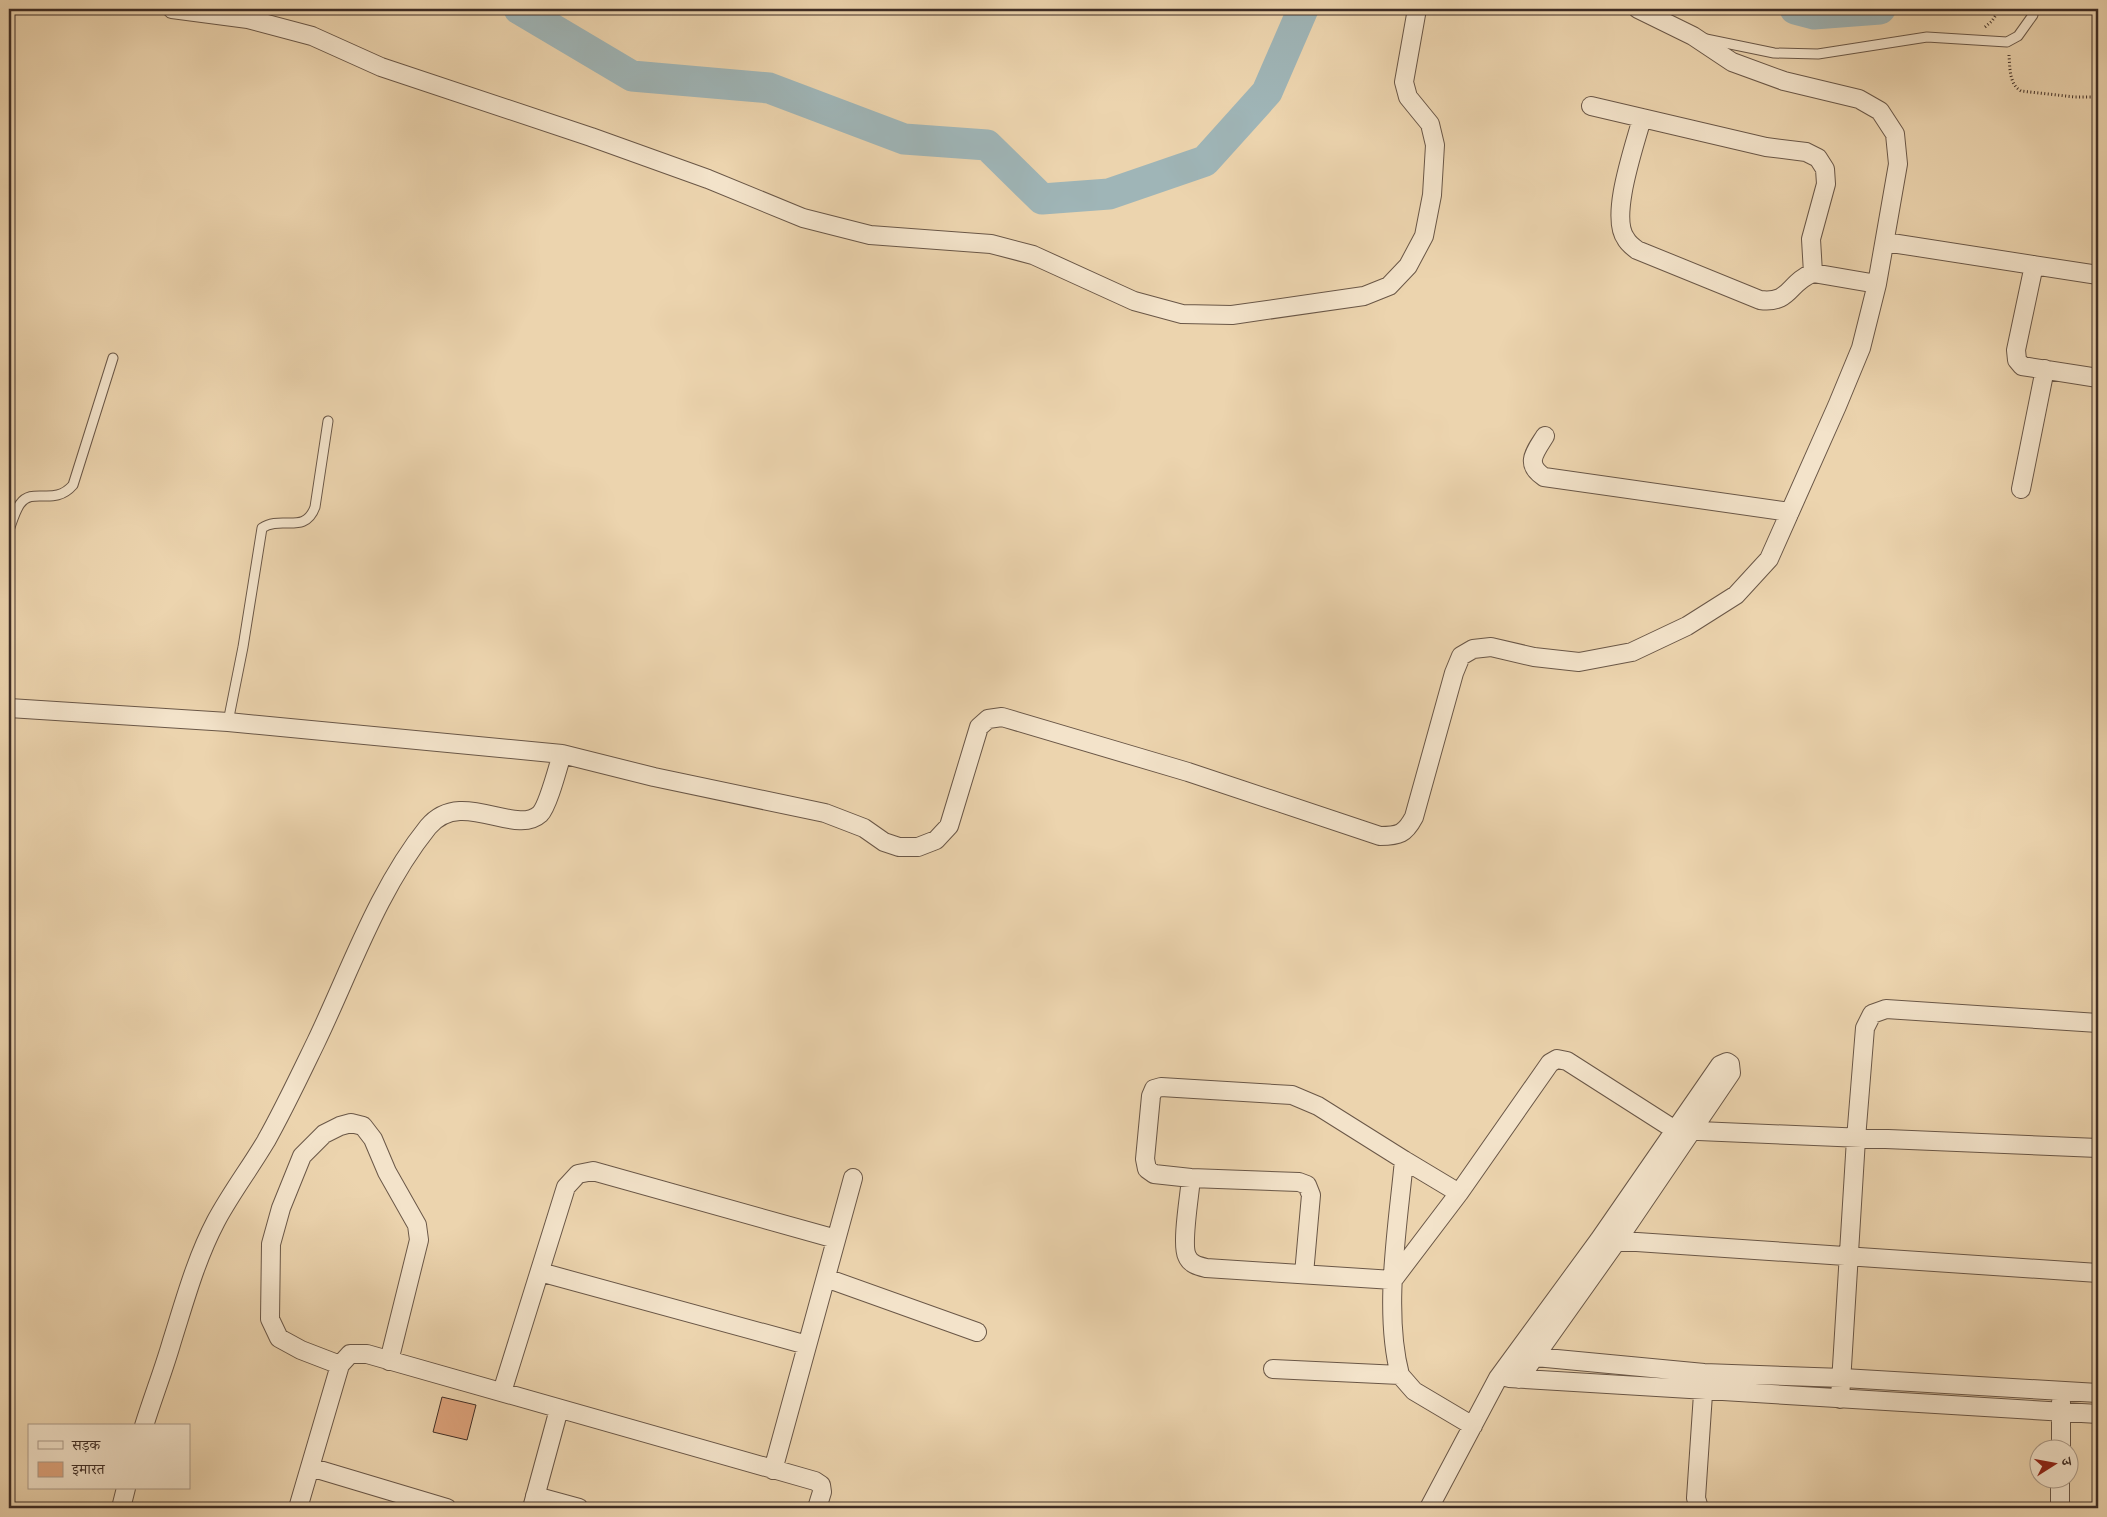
<svg xmlns="http://www.w3.org/2000/svg" width="2107" height="1517" font-family="'IM FELL Great Primer','Noto Serif Devanagari',serif">
<style>
.lines{fill:none;stroke-linecap:round;stroke-linejoin:round}
.river{stroke:#9fb5b7;stroke-width:31}
.building{fill:#dfa47d;stroke:#3f2d25}
.lane-casing{stroke:#6a5747;stroke-width:11}
.street-casing{stroke:#6a5747;stroke-width:20}
.path{stroke:#3f2d25;stroke-width:3;stroke-dasharray:1 2.5;stroke-linecap:butt}
.lane{stroke:#f3e3ca;stroke-width:9}
.street{stroke:#f3e3ca;stroke-width:18}
</style>
<rect width="100%" height="100%" fill="#ecd4ae"/>
<filter id="stains"><feTurbulence type="fractalNoise" baseFrequency=".004" numOctaves="4"/><feColorMatrix values="0 0 0 0 .2 0 0 0 0 .09 0 0 0 0 .02 0 0 0 .5 -.17"/></filter>
<radialGradient id="worn" r=".72"><stop offset=".6" stop-color="#630" stop-opacity="0"/><stop offset="1" stop-color="#630" stop-opacity=".3"/></radialGradient>
<g class="lines">
<!-- river -->
<path class="river" d="M519,9L632,76L769,88L904,139L987,145L1042,199L1109,194L1205,161L1267,92L1303,9
M1795,9L1814,14L1880,9"/>
</g>
<!-- building -->
<path class="building" d="M442,1397L476,1405L467,1440L433,1432Z"/>
<g class="lines">
<defs>
<path id="lane" d="M1706,39L1774,53L1818,54L1927,37L2007,42L2018,36L2033,15
M9,530C12,522 15,511 20,504C33,486 54,507 73,485L113,358
M228,722L243,647L262,528C281,515 305,535 315,507L328,421"/>
<path id="street" d="M172,9L248,19L312,36L381,67L591,137L708,179L803,218L870,235L991,244L1033,255L1134,301L1182,314L1232,315L1364,296L1389,286L1408,266L1424,236L1432,195L1435,145L1430,124L1408,97L1404,82L1417,9
M1591,106L1766,147L1806,152L1818,158L1825,169L1826,184L1811,239L1813,273
M1642,118C1635,145 1609,217 1626,239C1628,243 1633,247 1637,250L1760,300C1791,304 1788,282 1813,273L1877,284
M1885,242L2098,275
M2034,265L2016,350L2017,360L2022,366L2098,378
M1545,436C1535,452 1524,464 1544,477L1790,512
M2021,489L2045,369
M9,708L228,722L562,754
M1404,1160L1459,1193
M1191,1178C1190,1193 1181,1244 1187,1256C1190,1264 1198,1266 1206,1268L1393,1280L1459,1193L1550,1063L1557,1059L1567,1061L1675,1130L2098,1148
M1607,1240L2098,1273
M540,1272L807,1345
M1304,1274L1311,1195L1307,1185L1299,1182L1191,1178L1154,1174L1147,1169L1145,1159L1151,1096L1154,1089L1161,1087L1292,1095L1318,1106L1404,1160C1398,1226 1383,1310 1400,1375
M826,1278L977,1332
M1525,1356L1704,1373L1843,1378L2098,1393
M340,1365L301,1350L279,1338L270,1319L271,1244L281,1208L302,1156L324,1134L340,1126L351,1123L363,1126L373,1139L387,1172L417,1225L419,1240L389,1361
M1273,1369L1400,1375L1414,1391L1473,1426
M1509,1378L2098,1414
M502,1392L566,1187L578,1174L593,1171L836,1239
M1840,1399L1856,1139L1865,1028L1872,1014L1886,1009L2098,1023
M144,1426C153,1397 164,1369 172,1341C185,1300 196,1259 216,1221C231,1193 250,1168 266,1141C284,1109 300,1075 316,1042C350,971 378,889 428,827C461,787 515,837 540,814C548,806 558,767 562,754L654,777L825,813L864,828L884,842L899,847H918L936,840L949,826L979,727L988,719L1002,717L1188,772L1380,836C1399,836 1405,834 1414,817L1454,673L1461,656L1473,649L1491,647L1534,657L1579,662L1632,652L1687,626L1736,595L1769,559L1837,406L1861,348L1877,284L1898,164L1895,134L1880,111L1859,99L1784,81L1732,62L1693,36L1638,9
M2061,1450V1402
M310,1467L447,1508
M773,1470L853,1178
M535,1496L579,1508
M121,1508L126,1488
M298,1508L340,1365L350,1354H367L815,1481L821,1485L822,1492L817,1508
M532,1508L559,1409
M1429,1508L1498,1378L1599,1240L1720,1065L1727,1062L1730,1064L1731,1073L1617,1241L1519,1379
M1699,1508L1696,1498L1704,1379
M2060,1508V1480"/>
</defs>
<!-- lane casing -->
<use href="#lane" class="lane-casing"/>
<!-- street casing -->
<use href="#street" class="street-casing"/>
<!-- path -->
<path class="path" d="M1985,27L1992,21L2000,9
M2009,55C2010,68 2009,84 2021,91L2075,97H2098"/>
<!-- lane -->
<use href="#lane" class="lane"/>
<!-- street -->
<use href="#street" class="street"/>
</g>
<!-- margin -->
<rect width="2107" height="1517" fill="none" stroke="#ecd4ae" stroke-width="30"/>
<rect x="10" y="10" width="2087" height="1497" fill="none" stroke="#3f2d25" stroke-width="2.5"/>
<rect x="15" y="15" width="2077" height="1487" fill="none" stroke="#3f2d25"/>
<!-- legend -->
<rect x="28" y="1424" width="162" height="65" fill="#f3e3ca" stroke="#ab9a88"/>
<rect x="38" y="1441" width="25" height="8" fill="#f3e3ca" stroke="#ab9a88"/>
<text x="72" y="1450" font-size="15" fill="#3f2d25">सड़क</text>
<rect x="38" y="1462" width="25" height="15" fill="#dfa47d" stroke="#ab9a88"/>
<text x="72" y="1474" font-size="15" fill="#3f2d25">इमारत</text>
<!-- north arrow -->
<g transform="translate(2054 1464) rotate(79)"><circle r="24" fill="#f3e3ca" stroke="#ab9a88"/>
<path d="M0-4L9 19L0 12L-9 19Z" fill="#8f2418"/>
<text y="-8" font-size="14" font-weight="bold" text-anchor="middle" fill="#3f2d25">उ</text>
</g>
<rect width="100%" height="100%" filter="url(#stains)"/>
<rect width="100%" height="100%" fill="url(#worn)"/>
</svg>
